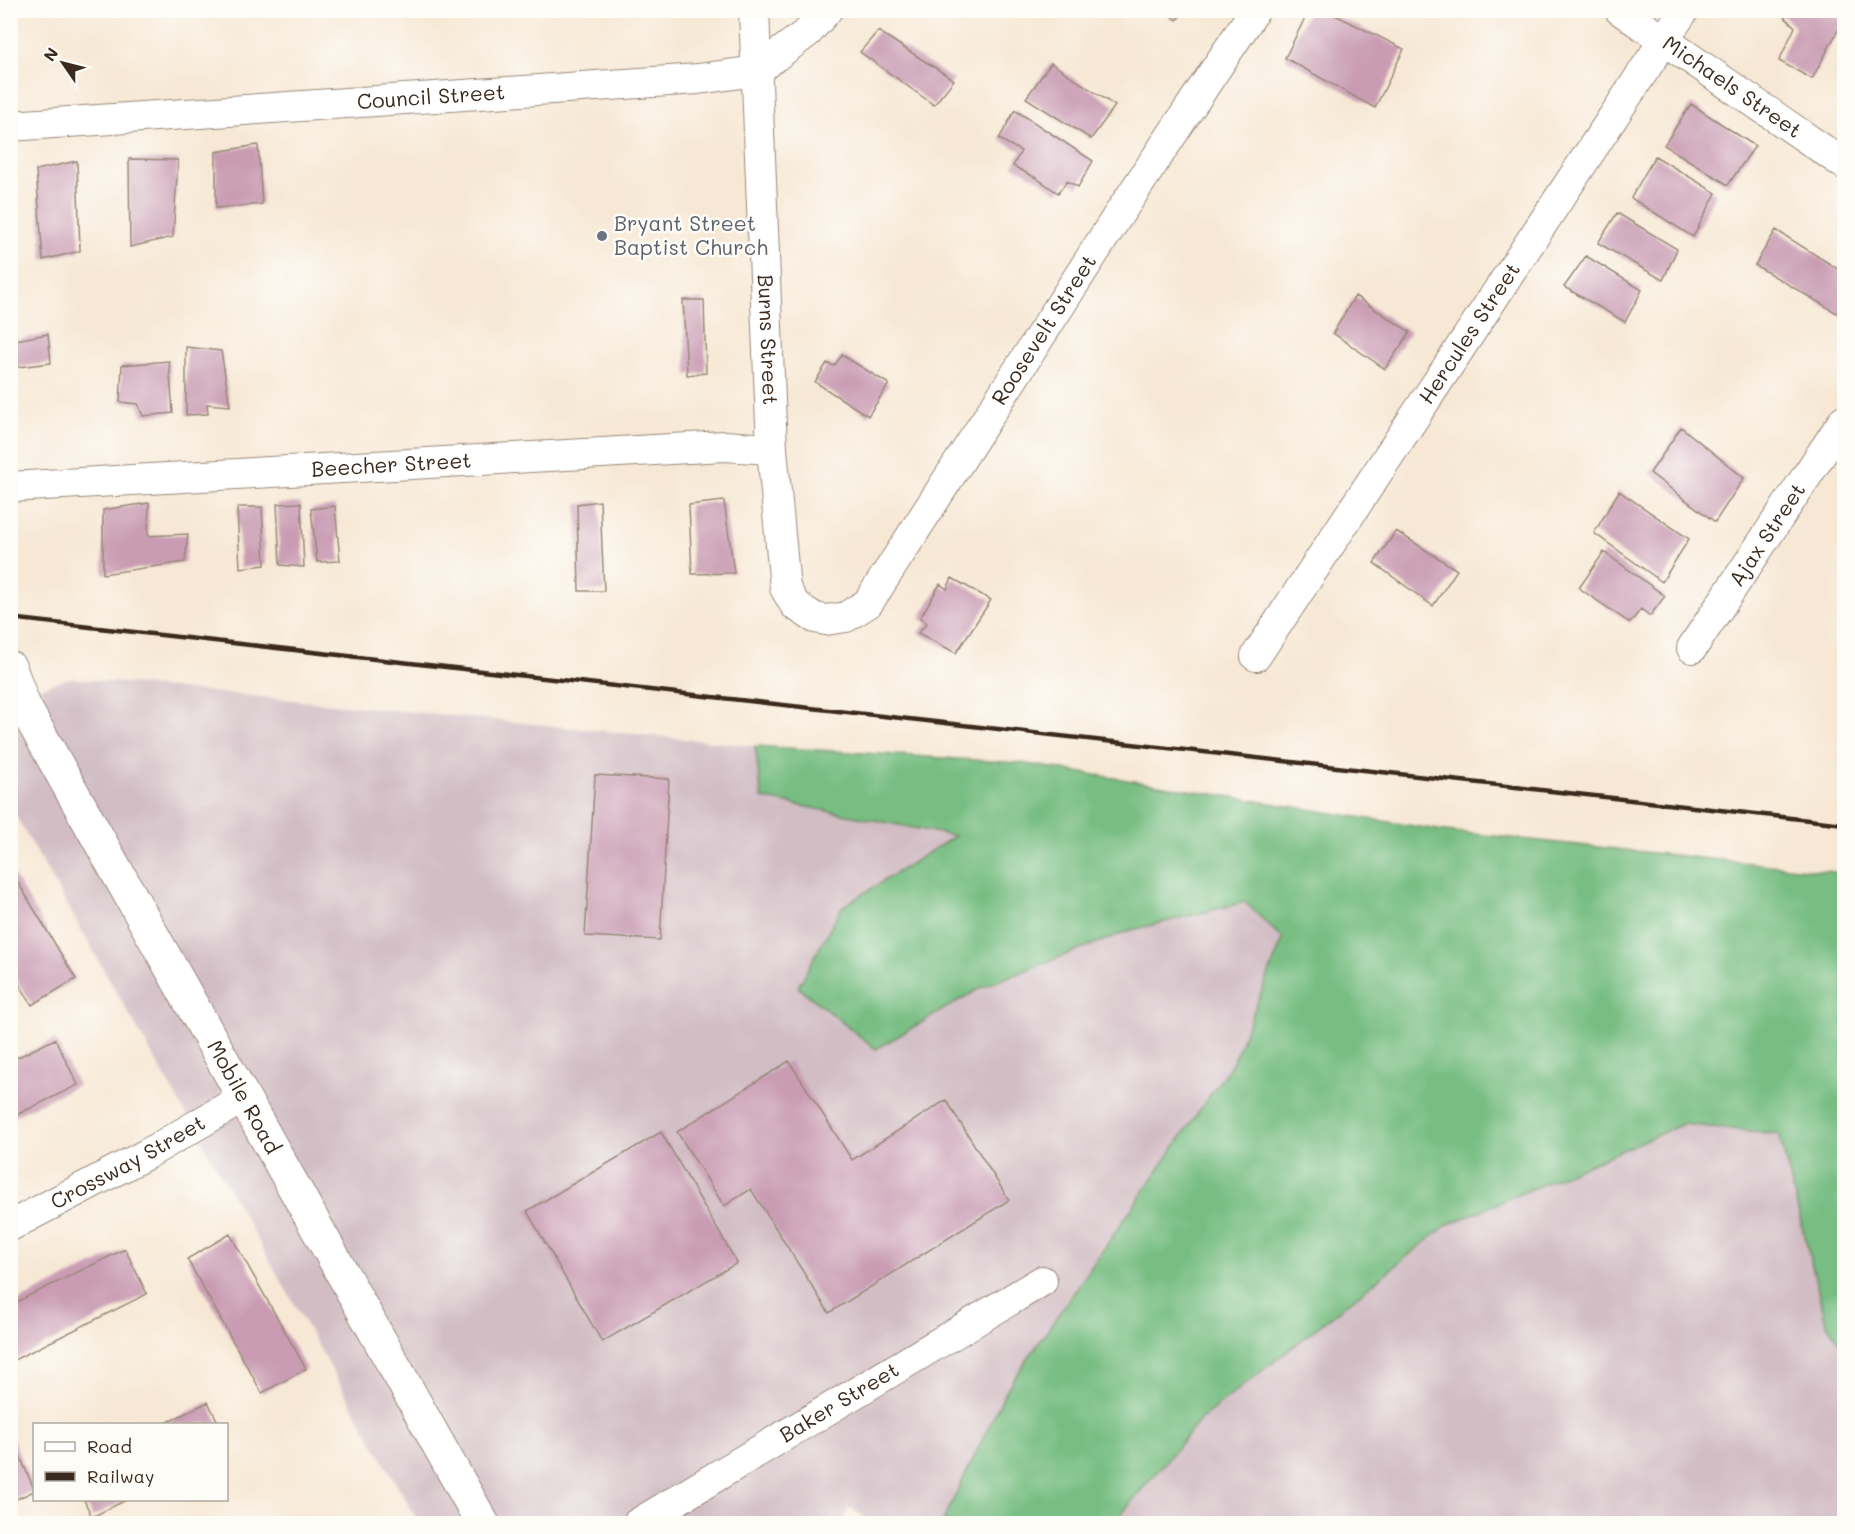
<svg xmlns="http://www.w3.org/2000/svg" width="1855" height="1534" font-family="Mali,sans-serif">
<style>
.industrial{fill:#d2bdc5}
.forest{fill:#78be83;stroke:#5a7450;stroke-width:1.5}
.building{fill:#c99cb3}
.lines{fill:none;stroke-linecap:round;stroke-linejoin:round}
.minor-casing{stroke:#99897a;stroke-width:32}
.tertiary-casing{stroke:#99897a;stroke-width:35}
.minor{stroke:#fff;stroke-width:30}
.tertiary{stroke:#fff;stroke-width:33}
.rail{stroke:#3b2a1e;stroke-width:4.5}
.worship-dot{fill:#6b7280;stroke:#fdfcf7;stroke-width:2}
.labels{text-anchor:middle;stroke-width:5;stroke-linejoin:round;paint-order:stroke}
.street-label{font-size:21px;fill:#3b2a1e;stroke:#fdfcf7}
.worship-label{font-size:21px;fill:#5b616d;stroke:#fdfcf7;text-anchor:start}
</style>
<rect width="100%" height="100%" fill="#fdfcf7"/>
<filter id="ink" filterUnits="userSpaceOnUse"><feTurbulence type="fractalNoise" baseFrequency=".0167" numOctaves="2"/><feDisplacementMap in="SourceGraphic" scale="12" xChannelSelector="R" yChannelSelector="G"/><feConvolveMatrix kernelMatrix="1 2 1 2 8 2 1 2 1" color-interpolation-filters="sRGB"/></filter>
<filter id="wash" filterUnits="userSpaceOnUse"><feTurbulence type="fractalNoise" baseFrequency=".008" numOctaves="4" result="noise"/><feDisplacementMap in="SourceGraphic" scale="24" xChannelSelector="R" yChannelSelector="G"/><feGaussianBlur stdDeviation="1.35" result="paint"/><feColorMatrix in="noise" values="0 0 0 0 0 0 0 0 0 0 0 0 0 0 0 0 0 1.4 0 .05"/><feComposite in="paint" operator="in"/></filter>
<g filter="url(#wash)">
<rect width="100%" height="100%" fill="#f7e8d5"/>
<!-- industrial -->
<path class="industrial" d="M71,678L755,746L763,798L956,836L842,907L798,987L875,1049L982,987L1128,931L1246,902L1283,939L1233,1062L1007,1389L942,1523H872L849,1507L843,1524L419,1523L11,807L10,697Z
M1683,1124L1779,1134L1826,1322L1844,1349V1523L1114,1524L1201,1419L1447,1225Z"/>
<!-- forest -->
<path class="forest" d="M755,746L1021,763L1445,831L1844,873V1349L1826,1322L1779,1134L1683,1124L1447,1225L1201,1419L1114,1523H942L1007,1389L1233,1062L1283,939L1245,902L1128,931L982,987L876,1049L798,987L842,907L955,836L762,798Z"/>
<g id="blocks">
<!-- building -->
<path class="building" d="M1162,10H1184L1177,20Z
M1309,10H1325L1404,49L1375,108L1285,58Z
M1777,10H1844V19L1812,79L1779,61L1795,27Z
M878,31L954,80L934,105L860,52Z
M1051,63L1115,106L1091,139L1026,98Z
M1691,104L1755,146L1728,185L1664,145Z
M1015,110L1093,161L1078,187L1067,181L1058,193L1036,178L1013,166L1021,151L999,139Z
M258,145L262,204L216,208V152Z
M1655,156L1716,193L1693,237L1631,198Z
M129,159L178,160L173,237L130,247Z
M77,161L80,251L43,260L36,170Z
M1617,213L1677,249L1663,280L1598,243Z
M1776,230L1844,273V312L1842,316L1755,265Z
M1586,256L1642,290L1625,322L1564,287Z
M1355,296L1410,332L1385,369L1333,333Z
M683,300H704L706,373L687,375Z
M48,334L51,363L10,368V341Z
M186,347L221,351L230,406L207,404L208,414L186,415Z
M842,355L889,384L868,416L815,382L827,363L834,366Z
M169,361L173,413L143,416L138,404L120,402L122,365Z
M1681,427L1744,478L1715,522L1650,473Z
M1619,491L1689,539L1662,582L1594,533Z
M600,501L604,591H579L577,504Z
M724,501L734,573L692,574L689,505Z
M149,503L148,536L188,534L185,562L103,574V510Z
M301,503L304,567L280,565L277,504Z
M335,506L340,561L317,562L311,509Z
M237,507H262L265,565L240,568Z
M1396,531L1457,570L1433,606L1374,563Z
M1604,552L1665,596L1650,616L1641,609L1630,623L1579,588Z
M952,578L991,600L956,653L918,633L927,623L920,618L940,584L947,589Z
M595,775L669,779L660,940L585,936Z
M10,869L76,979L32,1005L10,969Z
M55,1039L78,1085L10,1118V1061Z
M789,1061L852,1160L946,1100L1009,1200L829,1313L751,1189L724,1206L677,1132Z
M661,1132L737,1263L602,1342L527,1211Z
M230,1234L306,1369L262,1393L187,1259Z
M125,1249L147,1294L12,1361L10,1357V1305Z
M208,1402L219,1424H164Z
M10,1433L34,1489V1491L10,1502Z
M84,1500H126L92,1517Z"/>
</g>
</g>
<g filter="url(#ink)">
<use href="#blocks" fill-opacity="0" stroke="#99897a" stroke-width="1.5"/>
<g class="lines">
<defs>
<g id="minor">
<path id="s1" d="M754,10L772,449L785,588L795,605L815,618L826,620L846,617L868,603L1119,214L1255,10"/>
<path id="s2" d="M1620,10L1844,164"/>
<path id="s3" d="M10,126L698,79L756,71L808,32L827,10"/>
<path id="s4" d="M10,487L724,446L772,449"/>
<path id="s5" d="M1692,648L1844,420"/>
<path id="s6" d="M1256,656L1684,10"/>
<path id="s7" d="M10,1226L147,1154L243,1098"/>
<path id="s8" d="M637,1524L1042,1281"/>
</g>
<g id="tertiary">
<path id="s9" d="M10,668L24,706L483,1524"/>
</g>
</defs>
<!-- minor casing -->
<use href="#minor" class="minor-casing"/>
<!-- tertiary casing -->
<use href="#tertiary" class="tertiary-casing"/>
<!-- minor -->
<use href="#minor" class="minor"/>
<!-- tertiary -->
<use href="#tertiary" class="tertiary"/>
<!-- rail -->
<path class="rail" d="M10,618L1844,824"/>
</g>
</g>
<!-- markers -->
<circle class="worship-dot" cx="602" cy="236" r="6"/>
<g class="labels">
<!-- street labels -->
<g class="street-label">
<text dy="7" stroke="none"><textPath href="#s2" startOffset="136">Michaels Street</textPath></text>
<text dy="7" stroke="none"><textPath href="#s3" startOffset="422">Council Street</textPath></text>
<text dy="7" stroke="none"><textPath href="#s1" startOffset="1005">Roosevelt Street</textPath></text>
<text dy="7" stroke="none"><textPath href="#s6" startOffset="387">Hercules Street</textPath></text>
<text dy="7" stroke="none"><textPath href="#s1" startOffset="330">Burns Street</textPath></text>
<text dy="7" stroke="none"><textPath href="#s4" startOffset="382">Beecher Street</textPath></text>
<text dy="7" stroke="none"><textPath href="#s5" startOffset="136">Ajax Street</textPath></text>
<text dy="7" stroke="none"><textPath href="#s9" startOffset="489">Mobile Road</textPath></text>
<text dy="7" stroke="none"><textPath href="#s7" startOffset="134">Crossway Street</textPath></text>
<text dy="7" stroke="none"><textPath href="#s8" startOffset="236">Baker Street</textPath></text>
</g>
<!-- worship labels -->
<g class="worship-label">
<text x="614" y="231">Bryant Street<tspan x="614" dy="24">Baptist Church</tspan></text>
</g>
</g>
<!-- margin -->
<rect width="1855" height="1534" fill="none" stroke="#fdfcf7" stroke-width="36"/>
<!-- legend -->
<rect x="33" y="1423" width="195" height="78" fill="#fdfcf7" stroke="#afa8a0" stroke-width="1.5"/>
<rect x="45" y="1442" width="30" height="9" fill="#ffffff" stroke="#afa8a0" stroke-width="1.5"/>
<text x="87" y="1453" font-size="18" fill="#3b2a1e">Road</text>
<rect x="45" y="1472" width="30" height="9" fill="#3b2a1e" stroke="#afa8a0" stroke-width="1.5"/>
<text x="87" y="1483" font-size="18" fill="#3b2a1e">Railway</text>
<!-- north arrow -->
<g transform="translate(63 63) rotate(305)" stroke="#fdfcf7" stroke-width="4.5" paint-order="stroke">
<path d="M0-4.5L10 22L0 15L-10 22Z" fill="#3b2a1e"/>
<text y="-9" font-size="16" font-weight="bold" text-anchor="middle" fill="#3b2a1e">N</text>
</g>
</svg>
